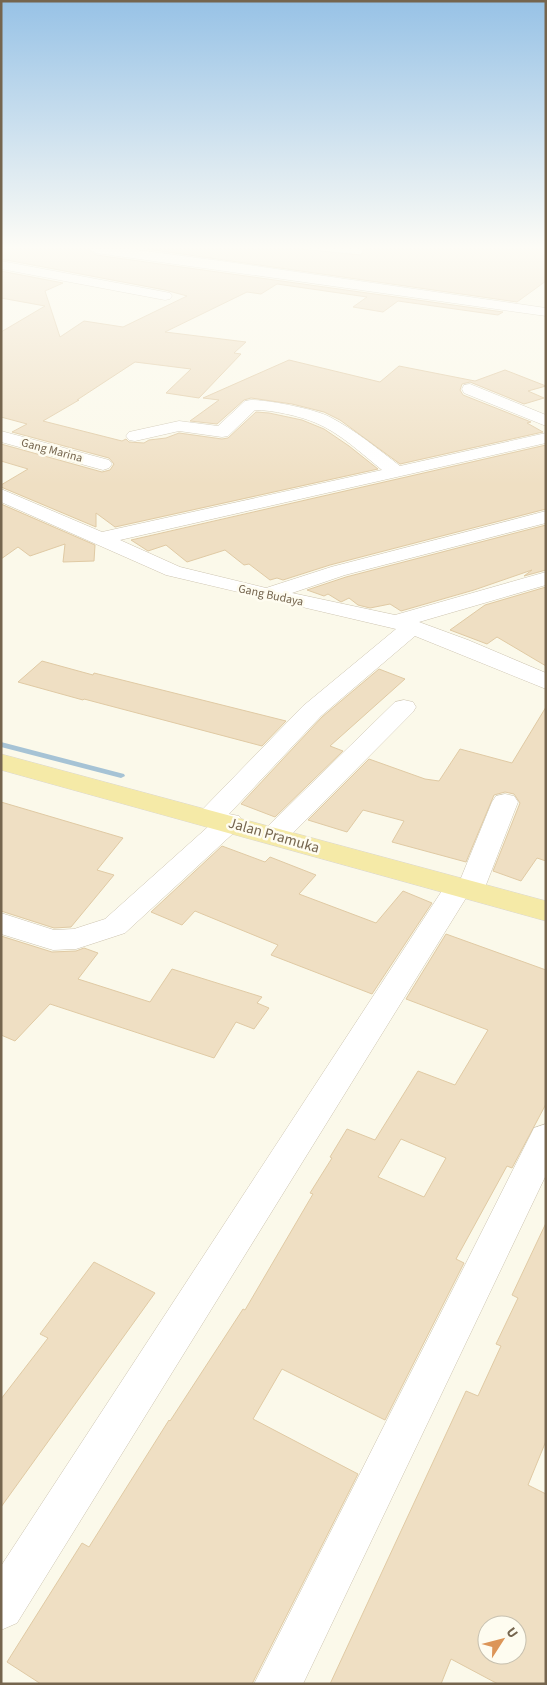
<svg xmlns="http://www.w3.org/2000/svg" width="547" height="1685" font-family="'Source Sans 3',sans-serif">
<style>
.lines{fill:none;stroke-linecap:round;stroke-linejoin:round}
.stream{fill:#a6c3d5;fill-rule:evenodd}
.building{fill:#efdfc3;stroke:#e0caa4;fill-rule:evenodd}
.minor-casing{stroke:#cdc4b0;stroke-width:1}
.major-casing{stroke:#dbd7d1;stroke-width:1}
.minor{fill:#fff;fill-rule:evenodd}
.major{fill:#f5eaa7;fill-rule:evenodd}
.labels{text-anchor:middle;stroke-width:5;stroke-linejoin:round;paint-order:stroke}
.far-street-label{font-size:12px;fill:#75654e;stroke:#fefcf0}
.street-label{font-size:15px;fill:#75654e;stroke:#fefcf0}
</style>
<rect width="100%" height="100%" fill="#fbf9ea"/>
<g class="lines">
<!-- stream -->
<path class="stream" d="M1,742L124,774L125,776L121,778L1,747Z"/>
</g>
<!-- building -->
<path class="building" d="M1,249H88L96,255L503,312L498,315L398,301L383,312L353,307L367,297L277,284L261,294L247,292L165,332L246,342L234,353L241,354L199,398L166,393L191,369L135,362L77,400H79L43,421L122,441L126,439L129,442L144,443L149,440L166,438L179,433L222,439L228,438L256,412L269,413L302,420L324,429L349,446L378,469L115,527L96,513V527L1,487V485L28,469L1,461V444L102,472L110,470L114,464L109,458L12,432L27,424L1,417V332L45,306L1,298V271L63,283L45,291L60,337L84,321L123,327L187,296L165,290L1,259Z
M147,249H300L361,255L364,249H546V281L517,302Z
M289,360L380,382L399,366L475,381L505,370L546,386L528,391L544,398L524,404L470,382L462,384L460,390L463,395L531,422L527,423L543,432L400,464L340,420L324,412L292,404L251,398L244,400L217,424L190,421L219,400L203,398Z
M546,445V509L330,565L283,580L277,578L270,580L249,564L244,565L225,550L187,562L166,545L148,551L131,540Z
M1,504L95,545L94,561L63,562L65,544L30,556L18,547L1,559Z
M546,525V570L524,576L532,570L474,590L401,611L390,604L370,608L358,605L349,598L341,602L328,594L324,596L307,590L346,577Z
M546,587V666L497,637L487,644L450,630L485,605Z
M42,661L93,675L94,673L286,721L262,746L84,699L83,700L18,682Z
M379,669L405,679L330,746L343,751L275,817L241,804L322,717Z
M546,707V861L537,858L521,881L493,871L520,803L514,794L505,792L494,795L466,862L392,842L404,821L363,810L347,832L308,820L369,759L425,779L439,781L460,749L512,763Z
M1,802L123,838L97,870L114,875L71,927L54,928L1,911Z
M222,846L265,862L270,857L316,875L299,894L376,923L403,891L432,903L372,994L271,955L278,945L195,911L182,925L151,912Z
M446,934L546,970V1104L512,1168L507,1166L456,1259L464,1263L385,1420L282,1369L253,1419L358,1474L252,1684H41L7,1662L82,1543L89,1547L169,1420L170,1421L243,1309L245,1310L313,1194L310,1193L332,1158L330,1157L347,1129L375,1140L418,1071L455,1085L488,1030L406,999ZM401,1139L446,1158L424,1197L378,1177Z
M1,936L52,952L76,951L84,948L98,953L78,979L150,1002L172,969L262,997L257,1003L269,1008L254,1029L236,1022L214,1058L50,1004L15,1041L1,1035Z
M546,1223V1441L528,1485L546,1494V1684H498L451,1659L441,1684H330L466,1391L478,1396L501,1346L496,1344L518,1298L512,1295ZM487,1625H517V1655H487Z
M94,1262L155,1293L1,1507V1399L48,1338L40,1334Z"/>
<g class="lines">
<defs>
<path id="minor" d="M90,249H130L221,261L546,308V316L96,253Z
M1,261L165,292L170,293L172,296L170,299L165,300L1,269Z
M470,384L546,415V426L464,393L462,389L464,385Z
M251,400C268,400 315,409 330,417C355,430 378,449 400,466L546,433V443L120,540L180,567L266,588L331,567L546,511V523L345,575L292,593L395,615L546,572V585L419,622L468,640L546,673V689L415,636L321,716L229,814L239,816L243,822L239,828L125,933L76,949L53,950L1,934V913L54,930L74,929L105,919L210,825L201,823L198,817L201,811L303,706L396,629L166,575L1,502V489L102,532L382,470C362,454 340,433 316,423C300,416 272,410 255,410L228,436L222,437L179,431L135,441L129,440L126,436L129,432L179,421L218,426L245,401Z
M1,431L109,460L112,464L109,468L103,470L1,442Z
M404,700L413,702L416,707L413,712L284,842L274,845L264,842L260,836L264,830L395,702Z
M505,794L514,796L518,802L484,890L480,897L466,898L17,1623L1,1630V1566L449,880L461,878L492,802L496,796Z
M546,1124V1175L303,1684H254L529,1138L534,1128Z"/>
<path id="major" d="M1,754L546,901V921L1,770Z"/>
</defs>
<!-- minor casing -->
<use href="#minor" class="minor-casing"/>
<!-- major casing -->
<use href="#major" class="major-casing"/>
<!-- minor -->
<use href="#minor" class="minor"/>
<!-- major -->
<use href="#major" class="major"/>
</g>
<!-- sky -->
<linearGradient id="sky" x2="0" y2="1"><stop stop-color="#97c2e6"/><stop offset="0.51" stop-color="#fdfcf6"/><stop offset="1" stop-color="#fdfcf6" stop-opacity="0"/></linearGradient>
<rect width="547" height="485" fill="url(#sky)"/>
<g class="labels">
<!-- far-street labels -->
<g class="far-street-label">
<text transform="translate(52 450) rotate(15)" y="4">Gang Marina</text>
<text transform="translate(271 595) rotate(12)" y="4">Gang Budaya</text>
</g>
<!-- street labels -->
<g class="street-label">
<text transform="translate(274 835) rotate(16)" y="5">Jalan Pramuka</text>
</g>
</g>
<!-- border -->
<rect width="547" height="1685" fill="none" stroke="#75654e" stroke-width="5"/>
<!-- north arrow -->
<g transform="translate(502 1640) rotate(54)"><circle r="24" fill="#fefcf0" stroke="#c7c0af"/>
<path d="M0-4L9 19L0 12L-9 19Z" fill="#dc9558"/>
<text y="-8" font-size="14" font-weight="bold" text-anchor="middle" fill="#75654e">U</text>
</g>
</svg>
